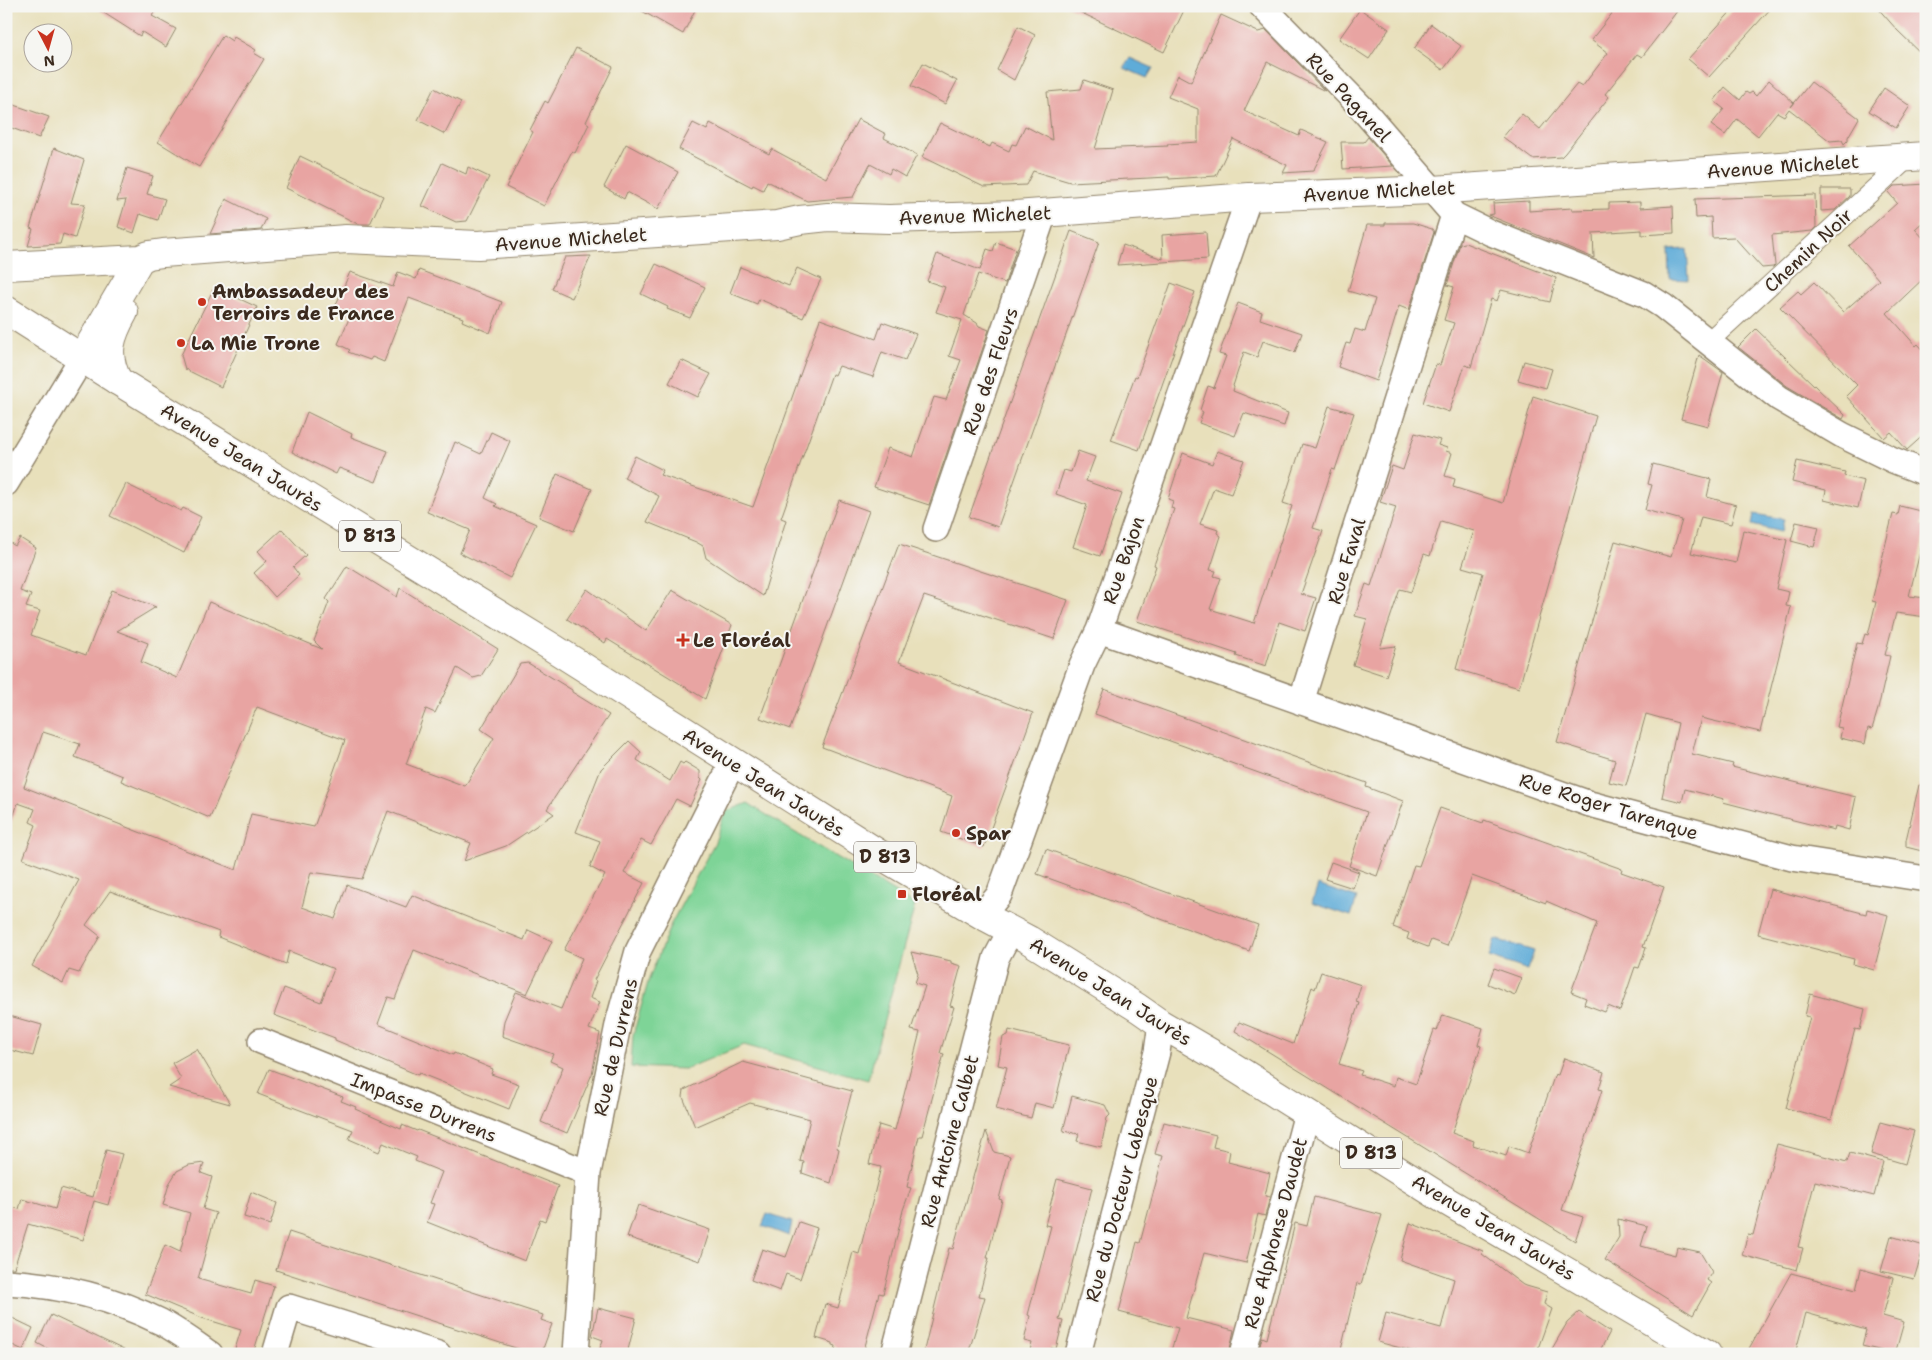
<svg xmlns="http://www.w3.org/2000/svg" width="1932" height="1360" font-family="'Shantell Sans',sans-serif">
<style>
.green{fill:#7ed497;stroke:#5c7f5a}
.water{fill:#5facd8;stroke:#4d6b7b}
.building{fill:#e8a4a2;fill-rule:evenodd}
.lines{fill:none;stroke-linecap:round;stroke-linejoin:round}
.pedestrian-casing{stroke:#92856c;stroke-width:21}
.minor-casing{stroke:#92856c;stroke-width:28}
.tertiary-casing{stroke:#92856c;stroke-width:30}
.primary-casing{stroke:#92856c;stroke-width:30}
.pedestrian{stroke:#fff;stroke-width:19}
.minor{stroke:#fff;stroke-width:25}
.tertiary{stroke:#fff;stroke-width:28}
.primary{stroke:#fff;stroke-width:28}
.poi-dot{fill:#c8321e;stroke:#f6f6f2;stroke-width:2}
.labels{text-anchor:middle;stroke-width:4;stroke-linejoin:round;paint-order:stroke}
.shield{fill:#f6f6f2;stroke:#73675e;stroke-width:1}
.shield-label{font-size:18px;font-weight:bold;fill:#3b2a1e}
.street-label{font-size:19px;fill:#3b2a1e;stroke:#f6f6f2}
.poi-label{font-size:19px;font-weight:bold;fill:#3b2a1e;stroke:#f6f6f2;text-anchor:start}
</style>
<rect width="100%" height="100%" fill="#f6f6f2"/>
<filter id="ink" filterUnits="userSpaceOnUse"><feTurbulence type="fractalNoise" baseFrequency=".02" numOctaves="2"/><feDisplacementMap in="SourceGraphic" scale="10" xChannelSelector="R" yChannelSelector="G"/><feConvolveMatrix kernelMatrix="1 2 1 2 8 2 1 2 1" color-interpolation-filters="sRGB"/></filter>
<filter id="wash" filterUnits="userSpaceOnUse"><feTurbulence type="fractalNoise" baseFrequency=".0096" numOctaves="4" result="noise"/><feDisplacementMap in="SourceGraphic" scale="20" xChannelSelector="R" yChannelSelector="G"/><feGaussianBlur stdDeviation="1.12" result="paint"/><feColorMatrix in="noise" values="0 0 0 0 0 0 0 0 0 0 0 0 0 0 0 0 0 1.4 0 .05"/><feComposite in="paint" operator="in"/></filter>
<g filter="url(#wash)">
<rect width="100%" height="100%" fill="#e8e0bb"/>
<!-- green -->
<path class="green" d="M748,803C803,839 860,870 915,905L868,1080L744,1045L685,1069L631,1067L633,1035L649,979L671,924L715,842L725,812Z"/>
<!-- water -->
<path class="water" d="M1130,58L1153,68L1147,78L1124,68Z
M1687,249L1689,280L1670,279L1669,250Z
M1754,514L1784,519L1781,532L1752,525Z
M1318,885L1357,898L1351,916L1312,903Z
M1495,939L1534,951L1528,970L1489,957Z
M767,1214L792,1222L789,1236L762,1226Z"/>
<g id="blocks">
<!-- building -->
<path class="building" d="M93,6H158L152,16L176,29L166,47L142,32L140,36Z
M633,6H697L683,34Z
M1067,6H1186L1164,52Z
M1618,6H1681L1642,57L1637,54L1605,94L1609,97L1565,153L1561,157L1532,159L1503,137L1522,114L1540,129L1577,84L1582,87L1608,53L1591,40Z
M1736,6H1773L1709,77L1688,59Z
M1876,6H1926V58L1897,30Z
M1360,9L1389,29L1369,59L1339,39Z
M1221,15L1258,32L1266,30L1325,91L1267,62L1244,111L1299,136L1301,130L1328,142L1313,171L1283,173L1287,165L1233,139L1216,176L1169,179V177L1070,182L1033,171L1026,185L984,187L922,157L940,123L990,147L992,143L1009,151L1012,144L1016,145L1025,126L1052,140L1047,92L1081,89L1084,80L1113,90L1095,149L1168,146L1167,144L1198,142V109L1168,97L1178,75L1191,82Z
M1431,24L1461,46L1443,70L1414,49Z
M1018,26L1035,35L1014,80L997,70Z
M223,35L232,41L234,37L256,50L254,53L264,59L199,167L158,142Z
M576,48L613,67L586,122L589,124L575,153L572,151L544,206L506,187L533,132L530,130L545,101L548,103Z
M923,63L957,81L945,104L911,86Z
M1769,80L1794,103L1791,107L1811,82L1859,118L1848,137V140L1844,144L1842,140L1830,141L1789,109L1784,116L1777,112L1758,136L1737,119L1725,135L1711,125L1724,109L1714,101L1725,87L1740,100L1746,92L1749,94L1752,92L1756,96Z
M434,88L461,102L445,134L418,120Z
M1884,88L1910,106L1896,128L1869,111Z
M6,102L49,117L39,138L6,126Z
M858,119L886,134L884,138L917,155L905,177L891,169L889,174L870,164L853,197L807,201L767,181L763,190L753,185L752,187L679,149L693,123L707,130L710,123L769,154L772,149L826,178Z
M1368,137L1393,166L1343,169L1341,142H1364Z
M626,144L678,172L658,209L627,192L624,199L604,187Z
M54,148L84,160L71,203L85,204L75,238L63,234L60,244L28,246L33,229L30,228Z
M300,156L383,196L370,224H358L286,188Z
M442,163L466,174L468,167L489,177L467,221L456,222L422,206Z
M127,168L153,176L147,194L165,199L158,220L140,214L134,233L118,227L126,200L117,201Z
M1926,184V219L1915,229L1926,241V276L1887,313L1916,346L1918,344L1926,353V433L1907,450L1891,432L1884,438L1846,396L1857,385L1780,307L1798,291L1801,294L1814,282L1843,312L1879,280L1849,246L1897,203L1888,192L1894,186Z
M1821,189H1850V196L1835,210L1821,211Z
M1815,195L1816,227L1812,231L1772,235L1775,265L1773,267L1762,268L1734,237L1712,238L1711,217L1696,218L1695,199Z
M226,199L266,219L261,230L210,234Z
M1529,201V211L1572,208V210L1609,209V203L1640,202V208L1673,206L1674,233L1642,235V230L1593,233L1594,258L1488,215L1494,214L1493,203Z
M1385,223H1413L1432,229L1434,232L1409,310L1399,306L1376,381L1338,367L1346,343L1350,344L1355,329L1365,332L1375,299L1348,291L1367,225H1385Z
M1071,231L1099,242L998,527L969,517Z
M1206,232L1208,259L1117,265L1123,245L1163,259L1162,235Z
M996,242L1016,249L1005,283L978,274L964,315L977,323L979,326L989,330L929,505L874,487L888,448L913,457L934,397L946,400L961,360L949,356L962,320L936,312L945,287L927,281L937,254L980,270L987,249L993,251Z
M1465,243L1556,278L1550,302L1501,290L1497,301L1491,299L1471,367L1465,365L1449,412L1423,403L1436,364L1440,365L1454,323L1444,320L1454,287L1447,285L1460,244Z
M591,256L572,298L552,289L565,257Z
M656,264L705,287L690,318L667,309L668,307L641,294Z
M740,267L789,286L797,268L821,279L803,318L759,299L757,304L730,293Z
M419,270L502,302L490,333L462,321L463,318L409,298L384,362L372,357L370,360L348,352L350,350L338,344L351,314L335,307L350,272L393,287L398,272L416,279Z
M1171,283L1195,292L1139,450L1111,440L1135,376L1137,377Z
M213,290H229V294L257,307L221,387L185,369L181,355Z
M1238,303L1262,312L1260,319L1302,333L1295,352L1263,341L1257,357L1244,352L1233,386L1234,387L1233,391L1288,413L1284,426L1244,413L1235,436L1199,423L1203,412L1200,410L1208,386L1214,388L1226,356L1219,354Z
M820,319L876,339L882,322L916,334L905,360L882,352L873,377L839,366L835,375L832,374L781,518L786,520L763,596L706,558L703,546L696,542L647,522L659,496L624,478L635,456L663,470L660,475L753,507Z
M1756,329L1845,415L1843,419L1787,386L1738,347Z
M1699,355L1723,372L1708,426L1681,419Z
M681,360L711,374L698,397L669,383Z
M1524,361L1552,369L1546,388L1518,380Z
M1533,396L1596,416L1519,688L1456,669L1483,573L1462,567L1474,531L1441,521L1430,556L1424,554L1411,592L1400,589L1380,648L1396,646L1386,676L1353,665L1367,619L1355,616L1366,584L1371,586L1396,507L1380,502L1392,466L1403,470L1415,433L1440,440L1438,445L1447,448L1446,451L1452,453L1445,476L1455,479L1453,487L1503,503Z
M1329,406L1354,413L1335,470L1332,469L1313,528L1323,531L1301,594L1316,598L1305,631L1279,622L1266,666L1236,656L1237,654L1137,621L1156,566L1154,565L1174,509L1171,508L1173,501L1168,499L1183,453L1212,464L1217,451L1244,460L1231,494L1214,488L1200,524L1218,530L1217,533L1221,536L1210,570L1216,571L1214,576L1221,578L1210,609L1254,623L1292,506L1283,503L1302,444L1315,448Z
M307,412L352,434L351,437L388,451L376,482L339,468L336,474L292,452Z
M491,432L510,441L485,498L497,504L495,506L536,524L510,578L460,553L470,530L427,512L455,442L481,454Z
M1078,451L1095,457L1086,481L1122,494L1100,556L1073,547L1087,505L1056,494L1064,470L1071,472Z
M1797,461L1845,472L1844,476L1864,481L1858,508L1824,500L1826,490L1792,482Z
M1653,464L1711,479L1707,497L1736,505L1731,524L1701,517L1691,553L1736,563L1743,530L1787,540L1776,589L1789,592L1786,606L1791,607L1760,732L1701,718L1692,754L1733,764L1732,767L1856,797L1849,830L1835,826L1834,830L1777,816L1723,802L1724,799L1685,789L1682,802L1662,797L1678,723L1646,714L1626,786L1609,782L1615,760L1557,742L1615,541L1671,557L1682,520L1645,510L1652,485L1648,484Z
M557,474L592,489L574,531L539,517Z
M126,484L181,511L183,508L201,517L184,553L110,516Z
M839,500L869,511L790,729L760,718Z
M1900,506L1924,512L1921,525L1926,528L1909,596L1926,598V617L1896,613L1885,655L1890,656L1878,709L1872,729L1868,728L1865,744L1840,738L1842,728L1837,727L1857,643L1862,644L1865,634L1868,635L1876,602L1872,601L1889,530L1893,514L1898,515Z
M1796,522L1819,527L1814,547L1791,541Z
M282,529L306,555L293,567L299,575L275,597L254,573L267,561L258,551Z
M20,538L36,548L20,591L31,595L26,607L40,611L31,635L86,655L112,590L156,607L117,631L148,643L141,662L177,678L209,602L322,649L314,641L329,602L326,599L347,566L397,597L400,588L498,649L481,676L473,678L457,668L435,713L426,709L406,764L465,786L494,738L481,729L520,664L528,663L572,690V692L609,715L547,809L554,814L506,846L464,861L471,843L388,811L362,879L311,872L302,907L335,919L347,885L406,907L412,895L524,940L528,930L552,941L527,994L414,950L395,999L388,997L378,1024L453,1055L454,1053L493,1069L491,1074L519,1084L509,1109L419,1073L418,1075L335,1040V1038L274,1015L284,988L321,1002L334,969L289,951L286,964L218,937L219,932L110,891L86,925L100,936L79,973L69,970L63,983L32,966L79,880L23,859L36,825L30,822L35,809L18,803L9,829H6V540L15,546ZM257,707L345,740L314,827L251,814L236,870L24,787L43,732L80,744L75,757L123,776L121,781L210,818Z
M899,544L1068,600L1054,639L924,596L899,662L1033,713L984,847L941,832L952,796L822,747Z
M587,589L646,631L672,590L732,625L705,699L607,639L605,643L567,619Z
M1104,689L1367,783L1366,787L1403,801L1377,876L1349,866L1367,812L1095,714Z
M629,741L641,752L637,760L670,781L680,762L683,764L685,762L700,771V778L702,780L690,806L676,799L651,845L641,840L624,873L644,883L594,980L596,981L590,998L600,1002L589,1029L600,1033L592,1074L567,1133L541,1122L563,1067L550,1061L553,1054L502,1036L504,1021L516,992L561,1009L582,958L564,950L605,875L590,867L600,841L576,832L601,769Z
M1919,785L1926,786V852L1906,847V840Z
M1440,808L1483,823L1484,820L1512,830L1622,869L1621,872L1664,887L1643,947L1646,948L1639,968L1635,967L1620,1011L1608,1006L1605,1012L1584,1004L1586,998L1571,992L1597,923L1546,901V903L1472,876L1447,946L1431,940L1428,947L1407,939L1409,933L1393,927L1414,865L1419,866Z
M1046,849L1258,925L1249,951L1037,874Z
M1331,862L1359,872L1353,888L1325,879Z
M1770,889L1866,914L1867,909L1888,915L1874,970L1853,964L1854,959L1758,934Z
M911,952L951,961V963L961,966L950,1006L954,1007L940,1053L944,1054L922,1136H919L914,1157L907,1187L911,1188L903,1210L889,1270L883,1294L879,1293L863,1354H834L836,1346L833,1345V1343L816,1338L825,1304L838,1308L853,1252L859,1254L881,1167L869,1164L879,1125L895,1130L920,1032L911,1030L925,986L915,983L918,974Z
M1494,968L1522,978L1515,995L1488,984Z
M1321,972L1361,985L1356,1002L1359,1003L1339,1064L1362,1071L1360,1075L1394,1086L1396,1077L1416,1084L1434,1030L1437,1031L1443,1015L1483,1028L1478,1045L1481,1046L1452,1133L1474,1141L1473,1145L1506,1156L1509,1146L1528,1153L1555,1074L1558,1075L1564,1058L1604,1072L1599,1089L1602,1090L1562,1210L1583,1217L1575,1241L1235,1031L1239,1022L1293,1044L1312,987L1315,989Z
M1810,994L1865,1009L1860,1030L1855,1029L1831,1120L1786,1108L1810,1017L1805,1016Z
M6,1015L42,1025L33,1056L6,1049Z
M1009,1030L1069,1045L1054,1108L1035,1103L1031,1118L996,1109L1007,1067L998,1065L1003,1037L1008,1035Z
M197,1049L230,1104L169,1087L181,1079L172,1063Z
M743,1062L852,1091L837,1148L839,1149L831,1183L802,1173L804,1162L800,1161L810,1119L750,1103L695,1127L683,1097L684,1090Z
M269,1069L343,1097L341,1101L356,1107L355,1109L401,1129L402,1125L417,1131L418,1130L558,1186L545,1221L540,1219L525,1261L427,1222L434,1204L430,1203L442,1172L415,1161L417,1157L383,1143L379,1152L349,1139L353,1130L258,1094Z
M1072,1096L1105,1105L1110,1115L1107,1118L1101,1147L1077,1141L1079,1134L1063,1131Z
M1164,1122L1216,1135L1213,1147L1230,1151L1228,1162L1270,1173L1265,1196L1270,1197L1265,1216L1258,1214L1246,1263L1204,1253L1186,1318L1234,1330L1229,1354H1170L1178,1328L1119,1312L1137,1242L1140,1243L1163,1156L1155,1154Z
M1880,1122L1914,1131L1905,1164L1871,1154Z
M986,1131L994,1152L1010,1156L999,1199L1002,1200L987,1258H989L979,1296L985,1297L976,1328L968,1354H923L949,1248L953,1249Z
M1777,1144L1847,1162L1850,1153L1883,1162L1874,1196L1815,1181L1798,1247L1803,1248L1797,1270L1742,1255L1748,1234L1753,1235Z
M106,1150L122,1154L108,1205L94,1201L83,1240L28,1224L14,1268H6V1205L19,1209L22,1199L55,1209L61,1188L93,1197Z
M204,1163L201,1173L212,1177L203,1209L216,1213L198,1279L251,1294L255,1280L274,1286L253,1354L235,1349L241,1330L202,1318L145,1294L165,1245L180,1252L190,1213L163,1205L169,1184L177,1171L189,1165Z
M1057,1179L1092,1188L1059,1320L1063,1321L1056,1349L1051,1348L1049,1354H1029L1032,1343L1024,1341L1030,1316L1028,1315L1051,1226L1045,1225Z
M251,1192L277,1203L270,1225L244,1217Z
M1314,1197L1382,1215L1361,1284L1357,1283L1340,1354H1258L1262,1337L1267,1339L1295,1223L1307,1226Z
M638,1205L710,1230L700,1261L627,1237Z
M1618,1219L1647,1226L1641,1246L1675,1255L1677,1247L1700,1252L1712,1272L1707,1280L1711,1283L1693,1315L1605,1260L1619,1237Z
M799,1222L817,1228L800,1279L786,1274L780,1291L751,1280L762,1249L786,1257Z
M1410,1223L1483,1251L1482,1254L1523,1285L1547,1292L1544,1304L1552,1309L1536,1354H1423L1378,1342L1386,1313L1441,1328L1454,1279L1400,1260Z
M289,1232L543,1315L541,1320L552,1324L541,1354H534L276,1270Z
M1891,1236L1924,1246L1914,1279L1881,1271Z
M1861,1269L1893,1278L1883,1316L1904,1322L1895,1354L1862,1346L1866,1330L1806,1313L1795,1354H1746L1791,1273L1856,1290Z
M598,1308L636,1318L627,1354H610L599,1351L603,1340L592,1336Z
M1579,1312L1610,1332L1598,1354H1549L1567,1323Z
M6,1315L33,1328L23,1350L6,1342Z
M51,1315L97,1337L132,1354H58L37,1343Z"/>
</g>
</g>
<g filter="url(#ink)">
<use href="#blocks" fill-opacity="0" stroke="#92856c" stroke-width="1"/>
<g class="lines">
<defs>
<path id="pedestrian" d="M1708,342L1909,157"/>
<path id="minor" d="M1262,6L1359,105L1454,215L1491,233L1644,294L1663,306L1779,398L1842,435L1893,460L1926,473
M6,483L82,358
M936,529L1044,213
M1099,630L1590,804L1792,858L1926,879
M1301,702L1454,215
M982,915L999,895L1082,665L1099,630L1249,197
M261,1041L588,1173
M6,1282C60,1285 113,1298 161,1322C178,1331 194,1343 210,1354
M275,1354L289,1307L438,1354
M576,1354L588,1173L619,1020L638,951L733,762
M894,1354L996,958L1011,930
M1078,1354L1157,1052L1161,1024
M1243,1354L1307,1113"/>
<path id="tertiary" d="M6,266L140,259
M82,358L140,259L149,255L163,253L346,239L478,245L777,225L800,220L828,217L889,219L1016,215L1249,197L1433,190L1926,156
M118,381C104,354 110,337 124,312"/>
<path id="primary" d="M6,310L118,381L550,646L892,862L982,915L1029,940L1138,1008L1161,1024L1216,1056L1448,1202L1707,1354"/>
</defs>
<!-- pedestrian casing -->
<use href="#pedestrian" class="pedestrian-casing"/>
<!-- minor casing -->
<use href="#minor" class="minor-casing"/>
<!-- tertiary casing -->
<use href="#tertiary" class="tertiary-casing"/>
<!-- primary casing -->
<use href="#primary" class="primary-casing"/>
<!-- pedestrian -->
<use href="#pedestrian" class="pedestrian"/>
<!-- minor -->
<use href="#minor" class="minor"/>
<!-- tertiary -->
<use href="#tertiary" class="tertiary"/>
<!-- primary -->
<use href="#primary" class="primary"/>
</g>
</g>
<!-- markers -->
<g class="poi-dot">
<circle cx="202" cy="302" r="5"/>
<circle cx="181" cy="343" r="5"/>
<path d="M680.5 632.5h5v5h5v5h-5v5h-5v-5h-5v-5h5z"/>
<circle cx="956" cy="833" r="5"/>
<rect x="897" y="889" width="10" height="10" rx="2.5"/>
</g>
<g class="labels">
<!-- shield labels -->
<g class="shield">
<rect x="339" y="520.5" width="62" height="31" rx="4"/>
<rect x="854" y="841.5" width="62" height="31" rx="4"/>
<rect x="1340" y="1137.5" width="62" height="31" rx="4"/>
</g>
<g class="shield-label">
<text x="370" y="542">D 813</text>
<text x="885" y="863">D 813</text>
<text x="1371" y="1159">D 813</text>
</g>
<!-- street labels -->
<g class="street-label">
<text transform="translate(1349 97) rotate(47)" y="7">Rue Paganel</text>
<text transform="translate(1783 166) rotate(-4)" y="7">Avenue Michelet</text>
<text transform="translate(1379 191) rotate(-3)" y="7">Avenue Michelet</text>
<text transform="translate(975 215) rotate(-2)" y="7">Avenue Michelet</text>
<text transform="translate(571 239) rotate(-4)" y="7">Avenue Michelet</text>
<text transform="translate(1808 250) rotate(-43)" y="7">Chemin Noir</text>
<text transform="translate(990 371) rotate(-71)" y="7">Rue des Fleurs</text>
<text transform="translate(242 457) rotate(32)" y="7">Avenue Jean Jaurès</text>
<text transform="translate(1123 560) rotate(-71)" y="7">Rue Bajon</text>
<text transform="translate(1346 561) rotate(-73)" y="7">Rue Faval</text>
<text transform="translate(764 782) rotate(32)" y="7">Avenue Jean Jaurès</text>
<text transform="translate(1609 806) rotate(17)" y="7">Rue Roger Tarenque</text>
<text transform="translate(1111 991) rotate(32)" y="7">Avenue Jean Jaurès</text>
<text transform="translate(615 1047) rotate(-77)" y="7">Rue de Durrens</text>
<text transform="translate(424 1107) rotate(22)" y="7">Impasse Durrens</text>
<text transform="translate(949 1141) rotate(-75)" y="7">Rue Antoine Calbet</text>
<text transform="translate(1121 1189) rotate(-75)" y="7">Rue du Docteur Labesque</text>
<text transform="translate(1494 1227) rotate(31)" y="7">Avenue Jean Jaurès</text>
<text transform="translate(1275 1233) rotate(-75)" y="7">Rue Alphonse Daudet</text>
</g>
<!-- poi labels -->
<g class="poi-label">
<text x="212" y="298">Ambassadeur des<tspan x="212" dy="22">Terroirs de France</tspan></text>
<text x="191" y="350">La Mie Trone</text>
<text x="693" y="647">Le Floréal</text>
<text x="966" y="840">Spar</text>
<text x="912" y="901">Floréal</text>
</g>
</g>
<!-- margin -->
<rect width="1932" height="1360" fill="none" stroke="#f6f6f2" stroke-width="25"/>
<!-- north arrow -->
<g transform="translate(48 48) rotate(174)"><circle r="24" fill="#f6f6f2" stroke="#aba49d"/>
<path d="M0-4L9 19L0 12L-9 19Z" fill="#c8321e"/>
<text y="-8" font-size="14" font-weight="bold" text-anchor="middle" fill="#3b2a1e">N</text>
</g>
</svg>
